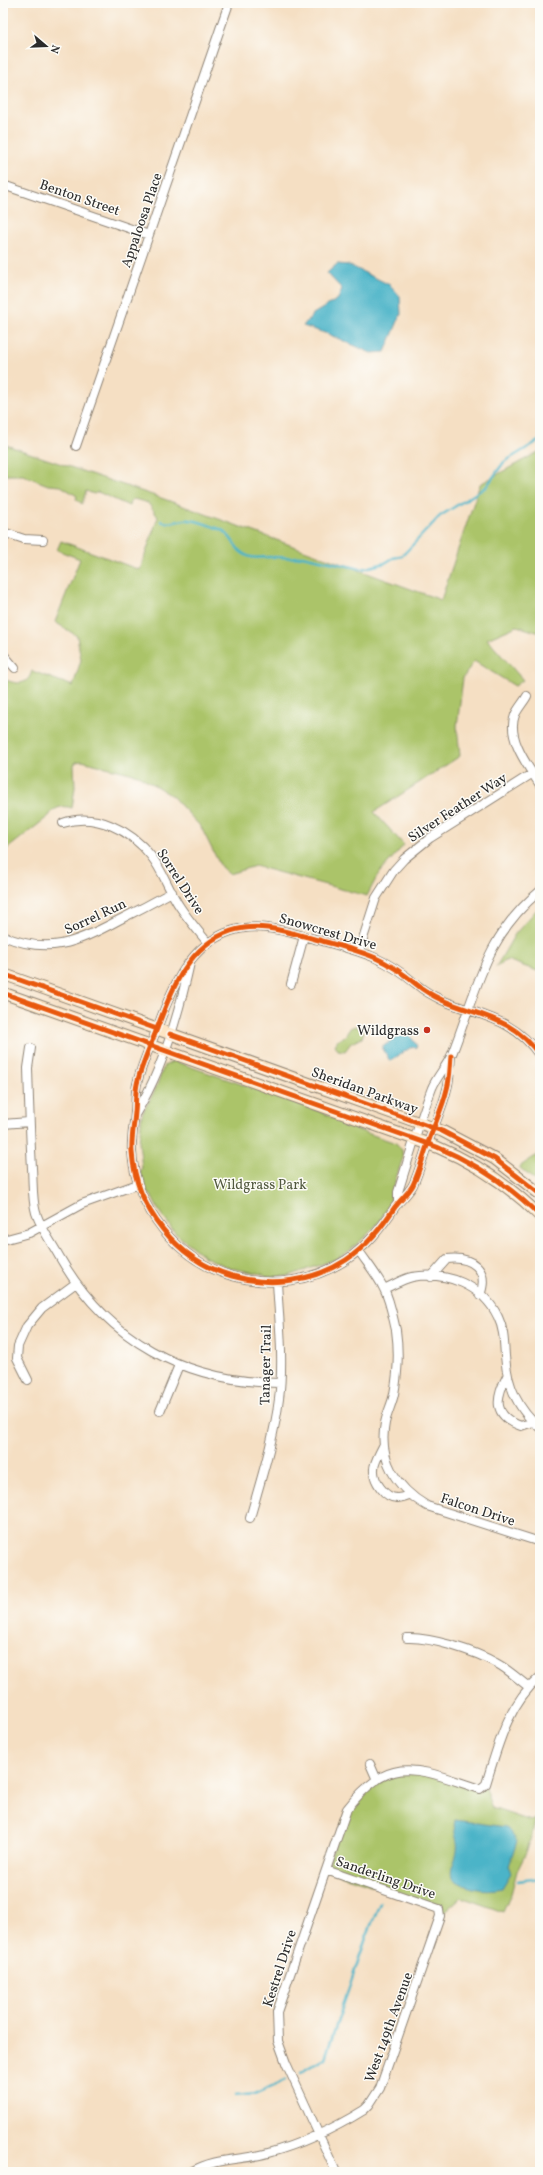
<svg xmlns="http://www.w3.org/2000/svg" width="543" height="2175" font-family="Vollkorn,serif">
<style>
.green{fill:#abc469;stroke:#6b784a}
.water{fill:#4bb4c8;stroke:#3b707a}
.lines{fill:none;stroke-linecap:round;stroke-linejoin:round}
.stream{stroke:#4bb4c8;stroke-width:2.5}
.minor-casing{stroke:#908577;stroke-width:10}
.secondary-casing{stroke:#908577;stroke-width:13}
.minor{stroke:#fff;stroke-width:8}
.secondary{stroke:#fde5c4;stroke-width:11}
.cycleway-casing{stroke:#fdfcf7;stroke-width:8}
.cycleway{stroke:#e8590c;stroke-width:5}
.poi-dot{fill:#c8321e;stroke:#fdfcf7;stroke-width:1.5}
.labels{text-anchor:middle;stroke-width:3;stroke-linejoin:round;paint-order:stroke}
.street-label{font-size:14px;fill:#2b2b2b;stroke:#fdfcf7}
.poi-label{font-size:14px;fill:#2b2b2b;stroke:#fdfcf7;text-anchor:end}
.park-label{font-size:14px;fill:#51593e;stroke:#fdfcf7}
</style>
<rect width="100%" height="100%" fill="#fdfcf7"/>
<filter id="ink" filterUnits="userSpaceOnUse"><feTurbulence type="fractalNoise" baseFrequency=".025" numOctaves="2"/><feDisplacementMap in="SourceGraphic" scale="8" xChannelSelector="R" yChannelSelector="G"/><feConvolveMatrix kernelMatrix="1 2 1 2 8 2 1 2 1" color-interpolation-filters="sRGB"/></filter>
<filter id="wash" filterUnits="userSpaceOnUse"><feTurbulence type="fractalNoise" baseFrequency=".012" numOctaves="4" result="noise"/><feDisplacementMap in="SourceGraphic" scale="16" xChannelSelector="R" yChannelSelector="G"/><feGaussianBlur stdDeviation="0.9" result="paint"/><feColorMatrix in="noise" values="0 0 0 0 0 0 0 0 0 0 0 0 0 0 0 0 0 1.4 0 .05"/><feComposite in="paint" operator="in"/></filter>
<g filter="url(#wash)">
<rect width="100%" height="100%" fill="#f5dfc3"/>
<!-- green -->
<path class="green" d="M3,444L164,499L441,600L480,484L540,451V633L517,626L487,639L523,680L515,686L474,661L463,678L457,726L460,756L374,812L404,845L379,873L367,896L255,866L229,874L221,867L201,827L172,796L138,775L82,761L76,762L74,765L75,787L72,808C63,805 54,807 49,816L3,852V679C14,683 27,688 32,671L73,686L81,660L77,636L55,622L80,559L57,550L61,541L140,570L158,517L148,503L134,499L130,501L129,506L98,492L94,494L86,491L82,504L76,499L77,496L61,486L48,485L23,475H3Z
M540,906V972L507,960L496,967L515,934Z
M357,1026L364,1031L362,1038L351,1043L345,1051L338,1050L335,1045L338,1040L345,1036L351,1027Z
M174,1061L319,1111L358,1130L396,1143L402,1150L403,1158L396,1178L390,1203L379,1222L367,1235L349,1251L336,1259L289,1276L267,1277L262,1274L230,1268L205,1257L175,1233L159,1211L151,1195L147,1193L140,1171L142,1168L139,1142L142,1114L155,1090L164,1066Z
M540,1153V1185L519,1167Z
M410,1769L484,1786L492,1808L531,1821L536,1819L527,1851L517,1871L511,1894L503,1912L461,1897L440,1916L439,1908L326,1870L347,1809L366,1787Z"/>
<!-- water -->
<path class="water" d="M337,264L349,265L390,285L400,296L401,314L385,352L371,353L328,334L303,326L313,314L338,299L342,289L327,273Z
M407,1031L417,1046L415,1048L413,1046L390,1061L382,1047Z
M455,1820L506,1827L517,1841L509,1866L511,1873L502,1888C484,1892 467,1889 452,1878C449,1868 456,1861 457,1851C459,1840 452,1832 455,1820Z"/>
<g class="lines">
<!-- stream -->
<path class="stream" d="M161,521C170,525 176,521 184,520C194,518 210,526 220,529C229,532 234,545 240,551C252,562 262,556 275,557C285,557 293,559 302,556L362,569L385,563L393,558L402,556L440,516L486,487L504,462L540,440
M518,1881L540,1878
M301,2073L325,2058L367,1935L380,1903
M235,2096L255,2094L286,2080"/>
</g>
</g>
<g filter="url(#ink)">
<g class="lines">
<defs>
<path id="minor" d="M3,185L149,235
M76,446L229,3
M3,532L24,539L43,540
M3,654L15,668
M527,696C524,702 518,708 515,715C506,738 528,766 540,785
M63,823C95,812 131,830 151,856C163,871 169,891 180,907C188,919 198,931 208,943
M3,936C48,955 76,943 117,921C135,912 154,902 172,892
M359,951L376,898L394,870L404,859L430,838L533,773
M291,984L304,936
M31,1048L28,1068C29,1102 30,1135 32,1168C33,1183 32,1199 36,1213C41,1228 51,1242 59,1256C107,1340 184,1382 280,1383
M451,1056C450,1067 450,1079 447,1089C443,1107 434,1125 428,1143C423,1157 419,1172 413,1185C408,1194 401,1199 395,1207C381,1228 367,1246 346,1260C312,1282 270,1287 232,1276C177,1260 136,1209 132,1152C131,1138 134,1126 135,1112C136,1103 135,1093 137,1084C141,1065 151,1045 158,1026C172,988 189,945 231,931C261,921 290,933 319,940C361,952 381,955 416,984C457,1018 506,1006 540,1056
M136,1113C163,1070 179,1013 190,963
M3,1124L29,1122
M398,1204V1192C409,1158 419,1122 432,1088C437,1076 447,1066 452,1054C477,991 484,937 540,891
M3,1240L29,1233L82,1204L138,1184
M359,1251C367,1263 378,1276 384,1289C390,1300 393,1318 396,1330C399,1351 398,1373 394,1394C392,1404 387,1413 385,1423C378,1459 396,1488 427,1506L540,1542
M431,1277L447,1259C471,1256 490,1269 480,1295
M384,1289C393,1285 403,1279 412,1277C446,1271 483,1285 498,1317C504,1329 504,1342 505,1356C507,1385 517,1409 540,1428
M507,1376C495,1399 493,1416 521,1426L533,1422
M28,1380L17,1358L18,1346L27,1326L42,1308L76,1283
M160,1411L179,1365
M383,1446C380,1453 374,1462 374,1469C373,1481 385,1498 397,1498C401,1498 406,1496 409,1495
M250,1518C261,1479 274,1439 279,1399C284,1360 279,1320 277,1282
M407,1638C431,1637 475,1651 496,1663C508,1669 518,1679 529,1687
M370,1764L377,1780
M191,2172C216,2157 241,2161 268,2153C301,2144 335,2128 364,2110L369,2105L380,2088L440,1916L439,1909L326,1870
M336,2172L286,2063L278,2041L277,2012L347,1809C392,1751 420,1770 480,1789L486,1784C498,1745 508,1704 540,1677"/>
<path id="secondary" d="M3,974L442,1131L495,1159L540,1194
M3,993L437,1147C475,1163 510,1186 540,1216"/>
</defs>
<!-- minor casing -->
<use href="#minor" class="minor-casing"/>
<!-- secondary casing -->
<use href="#secondary" class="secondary-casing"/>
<!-- minor -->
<use href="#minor" class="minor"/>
<!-- secondary -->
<use href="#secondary" class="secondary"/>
<defs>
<path id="cycleway" d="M3,974L157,1029
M3,993L437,1147C475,1163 510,1186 540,1216
M170,1034L442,1131L495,1159L540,1194
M451,1056C450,1067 450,1079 447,1089C443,1107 434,1125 428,1143C423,1157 419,1172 413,1185C408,1194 401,1199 395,1207C381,1228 367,1246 346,1260C312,1282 270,1287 232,1276C177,1260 136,1209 132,1152C131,1138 134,1126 135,1112C136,1103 135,1093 137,1084C141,1065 151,1045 158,1026C172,988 189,945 231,931C261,921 290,933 319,940C361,952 381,955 416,984C457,1018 506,1006 540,1056"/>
</defs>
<!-- cycleway casing -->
<use href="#cycleway" class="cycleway-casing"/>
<!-- cycleway -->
<use href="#cycleway" class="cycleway"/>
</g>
</g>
<!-- markers -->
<circle class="poi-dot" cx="427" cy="1030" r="4"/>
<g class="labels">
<!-- street labels -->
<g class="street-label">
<text transform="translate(80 197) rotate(19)" y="5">Benton Street</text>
<text transform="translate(141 220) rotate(-71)" y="5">Appaloosa Place</text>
<text transform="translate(457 807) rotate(-33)" y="5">Silver Feather Way</text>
<text transform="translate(181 881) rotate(57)" y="5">Sorrel Drive</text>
<text transform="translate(95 916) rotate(-25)" y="5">Sorrel Run</text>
<text transform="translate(328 931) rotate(16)" y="5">Snowcrest Drive</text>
<text transform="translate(365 1090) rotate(20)" y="5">Sheridan Parkway</text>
<text transform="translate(265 1365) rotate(-89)" y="5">Tanager Trail</text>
<text transform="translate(478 1509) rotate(18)" y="5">Falcon Drive</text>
<text transform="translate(386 1877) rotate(19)" y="5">Sanderling Drive</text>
<text transform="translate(279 1968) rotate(-72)" y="5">Kestrel Drive</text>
<text transform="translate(388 2027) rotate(-70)" y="5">West 149th Avenue</text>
</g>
<!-- poi labels -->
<g class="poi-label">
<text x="419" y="1035">Wildgrass</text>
</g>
<!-- park labels -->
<g class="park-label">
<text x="260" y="1189">Wildgrass Park</text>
</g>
</g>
<!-- margin -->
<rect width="543" height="2175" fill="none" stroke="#fdfcf7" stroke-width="16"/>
<!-- north arrow -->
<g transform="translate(46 46) rotate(109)" stroke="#fdfcf7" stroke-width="3" paint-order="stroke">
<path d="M0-3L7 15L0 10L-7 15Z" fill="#2b2b2b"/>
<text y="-6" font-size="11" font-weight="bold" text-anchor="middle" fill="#2b2b2b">N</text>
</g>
</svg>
